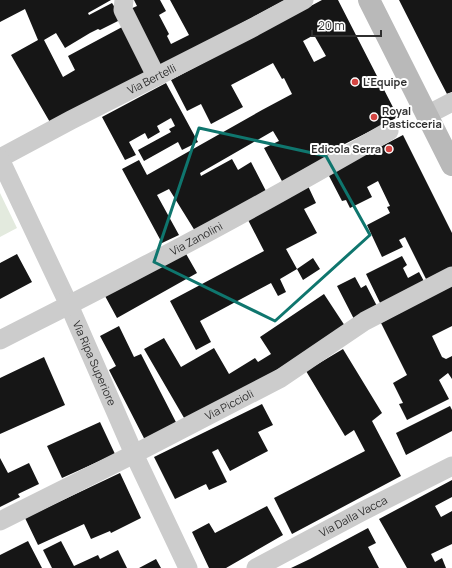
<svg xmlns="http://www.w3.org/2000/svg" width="452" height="568" font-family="Manrope,sans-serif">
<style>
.green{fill:#e3eade}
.building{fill:#161616;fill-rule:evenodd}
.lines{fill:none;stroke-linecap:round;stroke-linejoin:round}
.street{stroke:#ccc;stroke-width:19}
.secondary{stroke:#b9b9b9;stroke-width:22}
.marked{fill:none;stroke:#0f766e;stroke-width:3;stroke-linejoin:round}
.poi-dot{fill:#d44542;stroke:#fff;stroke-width:1.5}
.labels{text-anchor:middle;stroke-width:4;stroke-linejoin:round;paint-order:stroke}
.street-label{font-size:11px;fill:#2f2f2f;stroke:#fff}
.poi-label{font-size:11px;font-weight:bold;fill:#2f2f2f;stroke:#fff;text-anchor:start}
</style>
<rect width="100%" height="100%" fill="#fff"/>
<!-- green -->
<path class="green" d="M0,193L17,228L0,237Z"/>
<!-- building -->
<path class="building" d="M0,0H111L88,13L89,15L112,3L122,19L100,30L98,29L90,33L65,48L56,33L44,40L63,77L75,70L68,56L124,26L147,72L51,124L11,55L38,40L25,9L0,22Z
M134,0H160L166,11L159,15L169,34L167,36L171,44L189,35L170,0H285L158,68L128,10L137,6Z
M322,0H338L398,117L329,152L331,158L283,183L264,148L279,141L273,131L200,173L201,176L232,159L238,170L251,162L267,193L195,231L169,189L157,195L179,235L162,243L122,169L139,160L147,175L262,110L292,94L284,78L282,79L273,63L231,85L243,107L211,124L201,104L187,111L171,80ZM314,35L326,56L314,62L303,41Z
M399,0H452V92L447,94L435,71Z
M166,83L198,142L182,150L178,142L144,161L138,150L171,132L169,129L175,126L171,118L157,126L160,132L148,139L145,133L129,142L136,155L125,160L102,117Z
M403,135L452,233V269L427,281L405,237L399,240L403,247L382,257L367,225L390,213L387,207L390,206L378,181L367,187L372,197L350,208L346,200L342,201L328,174Z
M308,186L316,203L304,209L317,233L286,249L297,269L280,279L286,292L278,296L271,283L200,321L211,342L196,350L170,301L264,251L247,218Z
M185,252L197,273L117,318L105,296Z
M17,254L32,282L0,299V263Z
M402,256L407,265L403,268L408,278L419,272L426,285L382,307L366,274Z
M313,258L320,269L303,280L297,269Z
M355,277L361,288L366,285L378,308L355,321L337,286Z
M452,285V326L432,336L442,357L446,359L452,356V379L448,373L439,380L449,399L407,420L399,404L403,403L393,383L407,375L381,323Z
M324,294L345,326L280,368L187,423L144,349L164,338L181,367L214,348L229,374L255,358L258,362L271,354L260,337Z
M119,326L134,357L141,354L180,430L148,446L109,370L116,366L100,336Z
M343,349L382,413L372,421L401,476L292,534L274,498L365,451L354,430L345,436L306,371Z
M44,357L65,405L0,434V378Z
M262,404L273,425L258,432L268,451L230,471L218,449L212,452L227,482L209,490L206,484L175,499L154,457Z
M450,406L452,410V431L406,455L396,433Z
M100,422L115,454L62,478L47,446Z
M0,458L8,473L29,463L39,484L18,494L20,497L0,507Z
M120,473L141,518L111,533L110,531L91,539L84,524L38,545L25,518Z
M452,480V497L435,506L441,517L452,511V544L431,554L435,562L442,558L446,568H407L379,519Z
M267,506L283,535L226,568H209L192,532L209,523L215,533Z
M368,528L376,543L368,547L379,568H291L310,559Z
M28,541L42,568H0V555Z
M61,541L74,566L98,555L100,559L118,550L127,568H52L43,550Z
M156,559L161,568H139Z"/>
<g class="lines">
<!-- street -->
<g class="street">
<path d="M124,0L123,10L156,76"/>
<path d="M427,115L452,102"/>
<path id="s1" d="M0,158L71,120L254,27L304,0"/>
<path id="s2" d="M0,159L69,305L134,454L188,568"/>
<path id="s3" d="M0,340C49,315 97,291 146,265C228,223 309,177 389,131"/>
<path id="s4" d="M0,521L134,454L281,378L365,321L452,276"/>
<path id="s5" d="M256,568L361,512L452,466"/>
</g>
<!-- secondary -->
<path class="secondary" d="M369,0L452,165"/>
</g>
<!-- marked area -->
<path class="marked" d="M199,128L326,156L370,235L275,321L154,262Z"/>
<!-- markers -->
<g class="poi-dot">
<circle cx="355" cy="82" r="4"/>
<circle cx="374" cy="117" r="4"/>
<circle cx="389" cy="149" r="4"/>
</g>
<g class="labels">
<!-- street labels -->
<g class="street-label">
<text dy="4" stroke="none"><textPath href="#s1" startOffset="171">Via Bertelli</textPath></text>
<text dy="4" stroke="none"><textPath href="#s3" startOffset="221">Via Zanolini</textPath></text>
<text dy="4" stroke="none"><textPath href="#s2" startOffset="225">Via Ripa Superiore</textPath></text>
<text dy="4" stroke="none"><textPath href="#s4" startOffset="257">Via Piccioli</textPath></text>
<text dy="4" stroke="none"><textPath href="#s5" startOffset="110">Via Dalla Vacca</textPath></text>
</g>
<!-- poi labels -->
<g class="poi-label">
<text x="363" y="86">L'Equipe</text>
<text x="382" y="115">Royal<tspan x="382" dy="13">Pasticceria</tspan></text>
<text x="381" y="153" text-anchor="end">Edicola Serra</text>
</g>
</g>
<!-- scale -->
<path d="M312 30v6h69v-6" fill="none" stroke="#2f2f2f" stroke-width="2"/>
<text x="318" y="30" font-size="12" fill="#2f2f2f" stroke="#ffffff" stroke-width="3" paint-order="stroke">20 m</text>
</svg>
